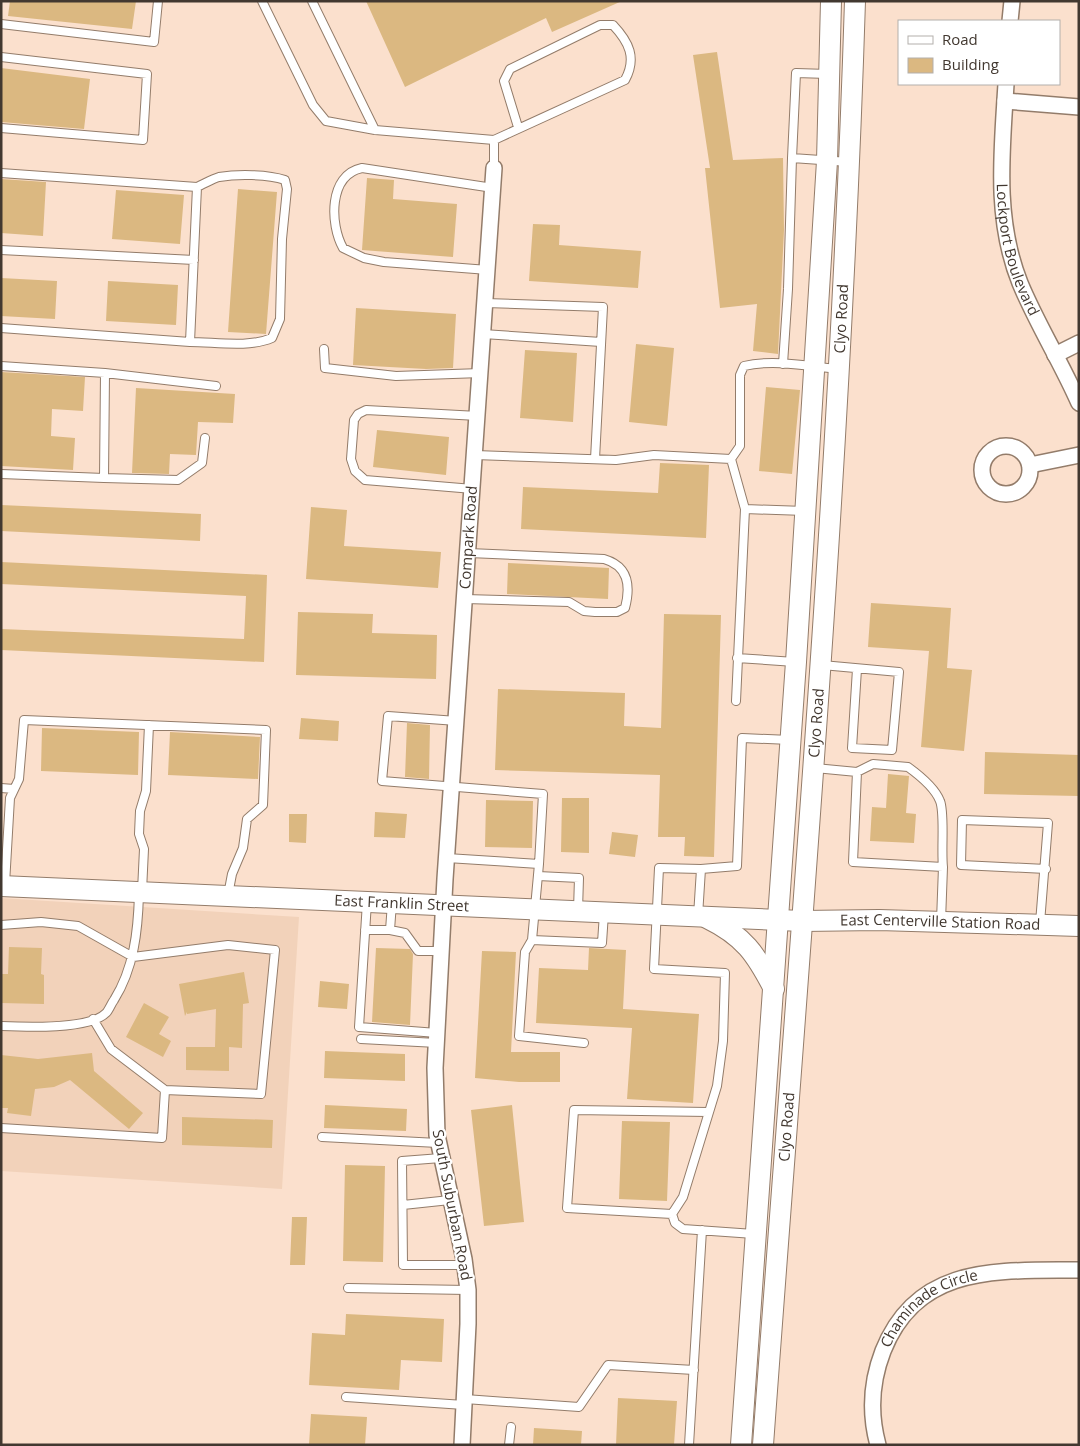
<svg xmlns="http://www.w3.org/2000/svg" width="1080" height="1446" font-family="'Open Sans',sans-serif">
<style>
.built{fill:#f2d2ba}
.building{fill:#dbb881}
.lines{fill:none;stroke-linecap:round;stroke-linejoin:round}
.lane-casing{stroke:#937c6a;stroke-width:10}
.street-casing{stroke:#937c6a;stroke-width:18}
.secondary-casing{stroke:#937c6a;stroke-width:22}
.lane{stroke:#fff;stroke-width:8}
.street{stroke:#fff;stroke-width:15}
.secondary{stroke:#fff;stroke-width:20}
.labels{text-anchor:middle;stroke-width:4.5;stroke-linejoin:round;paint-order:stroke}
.street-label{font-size:15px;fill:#423830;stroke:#fff}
</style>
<rect width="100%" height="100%" fill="#fbe0cd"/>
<!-- built -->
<path class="built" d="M1,898L299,917L282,1189L1,1171Z"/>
<!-- building -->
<path class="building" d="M10,1H136L132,29L8,16Z
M366,1H622L552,32L546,18L405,87Z
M717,52L733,160L783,158L784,230L778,354L753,351L757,304L720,308L705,168H710L693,55Z
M1,68L90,79L84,129L1,122Z
M367,178L394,180L393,199L457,204L453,257L362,250Z
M1,179L46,182L43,236L1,233Z
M238,189L277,192L266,334L228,332Z
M116,190L184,195L180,244L112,239Z
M533,224L560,225L559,245L641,251L638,288L529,281Z
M1,278L57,281L55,319L1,316Z
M108,281L178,285L176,325L106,321Z
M356,308L456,314L453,368L426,369L353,365Z
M636,344L674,348L667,426L629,422Z
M525,350L577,353L573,422L520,418Z
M1,372L85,377L83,411L52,409L51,436L75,438L73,470L1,466Z
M766,387L800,390L792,474L759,471Z
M136,388L235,394L233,423L198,422L196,455L170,454L169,474L132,473Z
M377,430L449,437L446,475L373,467Z
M660,463L709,465L706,538L521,529L523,487L658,493Z
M1,505L201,514L200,541L1,531Z
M311,507L347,510L344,546L441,552L438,588L306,579Z
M1,562L267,575L264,662L1,650V629L244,639L246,596L1,584Z
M508,563L609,568L608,599L507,594Z
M871,603L951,608L947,668L972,670L964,751L921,747L929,651L868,647Z
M298,612L373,614L372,633L437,635L436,679L296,675Z
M664,614L721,615L714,857L684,856L685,837H658L660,775L495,770L498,689L625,693L624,726L661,728Z
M301,718L339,721L338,741L299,739Z
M407,723L430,725L429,779L405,777Z
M42,728L139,732L138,775L41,771Z
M170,732L260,737L258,779L168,775Z
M985,752L1079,755V796L984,794Z
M888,774L909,776L906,813L916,814L914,843L870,841L872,807L886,808Z
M562,798H589V853L561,852Z
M486,800L533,801L532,848L485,847Z
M375,812L407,814L405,838L374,837Z
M289,814H307L306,843L289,842Z
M612,832L638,835L635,857L609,854Z
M9,947L42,948L41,974L44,975V1004L1,1003V974H8Z
M376,948L410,949L413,954L410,1025L372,1022Z
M589,948L626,950L623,1009L699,1014L693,1103L627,1099L632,1028L536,1023L539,968L588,970Z
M482,951L516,952L511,1052H560V1082H519L475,1078Z
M244,972L249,1003L243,1004L242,1048L229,1047V1071L186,1070V1047H215L216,1009L187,1014V1012L185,1016L179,984Z
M320,981L349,984L347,1009L318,1007Z
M144,1003L169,1017L159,1034L171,1041L163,1057L126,1037Z
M325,1051L405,1054V1081L324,1078Z
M92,1053L94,1071L143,1113L129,1129L70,1080L54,1087L35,1089L31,1116L7,1113L8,1108H1V1055L38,1059Z
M325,1105L407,1109L406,1131L324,1128Z
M512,1105L524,1222L484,1226L471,1110Z
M182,1117L273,1120L272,1148L182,1145Z
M622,1121L670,1122L667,1201L619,1199Z
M345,1165L385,1166L383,1262L343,1261Z
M292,1217H307L305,1265H290Z
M346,1314L444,1319L442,1362L401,1360L399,1390L309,1385L312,1333L345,1335Z
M618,1398L677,1401L674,1445H616Z
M311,1414L367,1417L365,1445H309Z
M534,1428L582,1431L581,1445H533Z"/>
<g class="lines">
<defs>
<path id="lane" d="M262,1L313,105L326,121L375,130L494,140V168
M312,1L375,130
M1,24L154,42L158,1
M1,57L147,74L143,140L1,128
M828,74L796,73L792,158L849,162
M494,140L625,80C637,58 629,42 613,25H600L510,69L504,81L518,127
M1,173L197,187L190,342L1,328
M1,250L194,260
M488,270L384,262L364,258L343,248C330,225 328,175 362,168L493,188
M485,303L603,307L595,459
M483,334L601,342
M190,342C215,342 249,348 272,338L280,319L282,239L287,189L285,180C267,174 237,174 219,177C212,179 204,184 197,187
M324,349L325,368L396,376L481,373
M783,364L788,289L792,158
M1,366L105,373L104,478L1,474
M105,373L216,386
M475,455L616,460L654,455L731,459L745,509L805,511
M731,459L740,446V375L744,366C773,359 808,366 837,369
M104,478L178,480L202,463L205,438
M473,489L365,480L355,471L351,459L354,420L358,414L366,410L478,416
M465,599L569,602L584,611L595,612H617L625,608C631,585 628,566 604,559L469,553
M737,658L795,662
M822,665L899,672L892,750L852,748L857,669
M736,701L745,509
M457,721L388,716L382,781L543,794L539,864
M815,768L857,772L853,862L943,867L941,921
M857,772L873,764L908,767C919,775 935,788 940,801C945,813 941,850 943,867
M1,788L14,789
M447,858L539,864L532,940L525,952L519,1036L584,1043
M701,869L737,866L742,738L790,740
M538,876L579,878L578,910
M5,884L10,798L19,779L24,720L266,730L263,805L247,819L243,848L232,874L228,895
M142,891L144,849L139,834L140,811L146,791L149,725
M367,902L359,1027L437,1033
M392,903L390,930L405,933L418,951H442
M698,916L701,869L659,868L654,969L725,973L723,1041L717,1086L683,1197L672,1214L675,1223L683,1229L754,1234
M1040,923L1048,823L962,820L961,865L1046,869
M1,925L41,922L78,926L133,957L228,945L275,950L261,1094L165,1090L111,1049L93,1019
M365,930H390
M532,940L602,943L604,913
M1,1026C24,1027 89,1030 106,1013C109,1010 111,1004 114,1000C134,968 138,931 139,894
M361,1039L437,1043
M1,1128L162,1138L165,1090
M322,1137L438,1143
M441,1158L402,1161L403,1265H465
M403,1205L450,1200
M672,1214L567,1208L574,1110L708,1112
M348,1288L468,1290
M346,1397L464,1405
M465,1399L579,1407L608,1365L694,1370
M509,1445L511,1427
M689,1445L702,1230"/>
<g id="street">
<path d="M1010,21L1012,1"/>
<path id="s1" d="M1006,84C1002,151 994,218 1020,283C1037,324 1061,362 1079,403"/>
<path d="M1005,101L1079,107"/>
<path d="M1055,355L1079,343"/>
<circle cx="1006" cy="470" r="24"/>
<path d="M1030,465L1079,455"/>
<path id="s2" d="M462,1445L468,1324V1290L464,1259L437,1135L435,1068L445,879L494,168"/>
<path id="s3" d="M878,1445C869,1412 871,1382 883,1351C918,1263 999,1271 1079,1270"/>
</g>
<g id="secondary">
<path id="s4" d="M1,886L802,921L879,920L1079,926"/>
<path d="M707,918C744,936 756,954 774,989"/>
<path d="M741,1445L796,662L827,161L831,1"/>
<path id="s5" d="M763,1445C798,964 840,483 855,1"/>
</g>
</defs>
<!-- lane casing -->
<use href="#lane" class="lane-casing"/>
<!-- street casing -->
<use href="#street" class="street-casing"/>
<!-- secondary casing -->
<use href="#secondary" class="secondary-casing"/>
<!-- lane -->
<use href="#lane" class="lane"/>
<!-- street -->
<use href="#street" class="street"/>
<!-- secondary -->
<use href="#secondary" class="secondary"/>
</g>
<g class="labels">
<!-- street labels -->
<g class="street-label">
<text dy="5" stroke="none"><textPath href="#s1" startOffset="168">Lockport Boulevard</textPath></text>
<text dy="5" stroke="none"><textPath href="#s5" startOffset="1129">Clyo Road</textPath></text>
<text dy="5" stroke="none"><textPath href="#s2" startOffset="912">Compark Road</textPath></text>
<text dy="5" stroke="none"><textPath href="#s5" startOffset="724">Clyo Road</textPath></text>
<text dy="5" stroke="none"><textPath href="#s4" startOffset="401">East Franklin Street</textPath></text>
<text dy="5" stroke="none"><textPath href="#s4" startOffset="940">East Centerville Station Road</textPath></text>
<text dy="5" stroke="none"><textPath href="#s5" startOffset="319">Clyo Road</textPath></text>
<text transform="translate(452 1205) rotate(79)" y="5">South Suburban Road</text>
<text dy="5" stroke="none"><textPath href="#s3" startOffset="162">Chaminade Circle</textPath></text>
</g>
</g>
<!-- border -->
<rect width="1080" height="1446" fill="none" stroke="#423830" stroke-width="5"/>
<!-- legend -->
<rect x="898" y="20" width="162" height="65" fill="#ffffff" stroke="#b3afac"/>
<rect x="908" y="36" width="25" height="8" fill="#ffffff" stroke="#b3afac"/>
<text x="942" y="45" font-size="15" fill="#423830">Road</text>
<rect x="908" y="58" width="25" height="15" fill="#dbb881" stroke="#b3afac"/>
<text x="942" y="70" font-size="15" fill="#423830">Building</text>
</svg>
